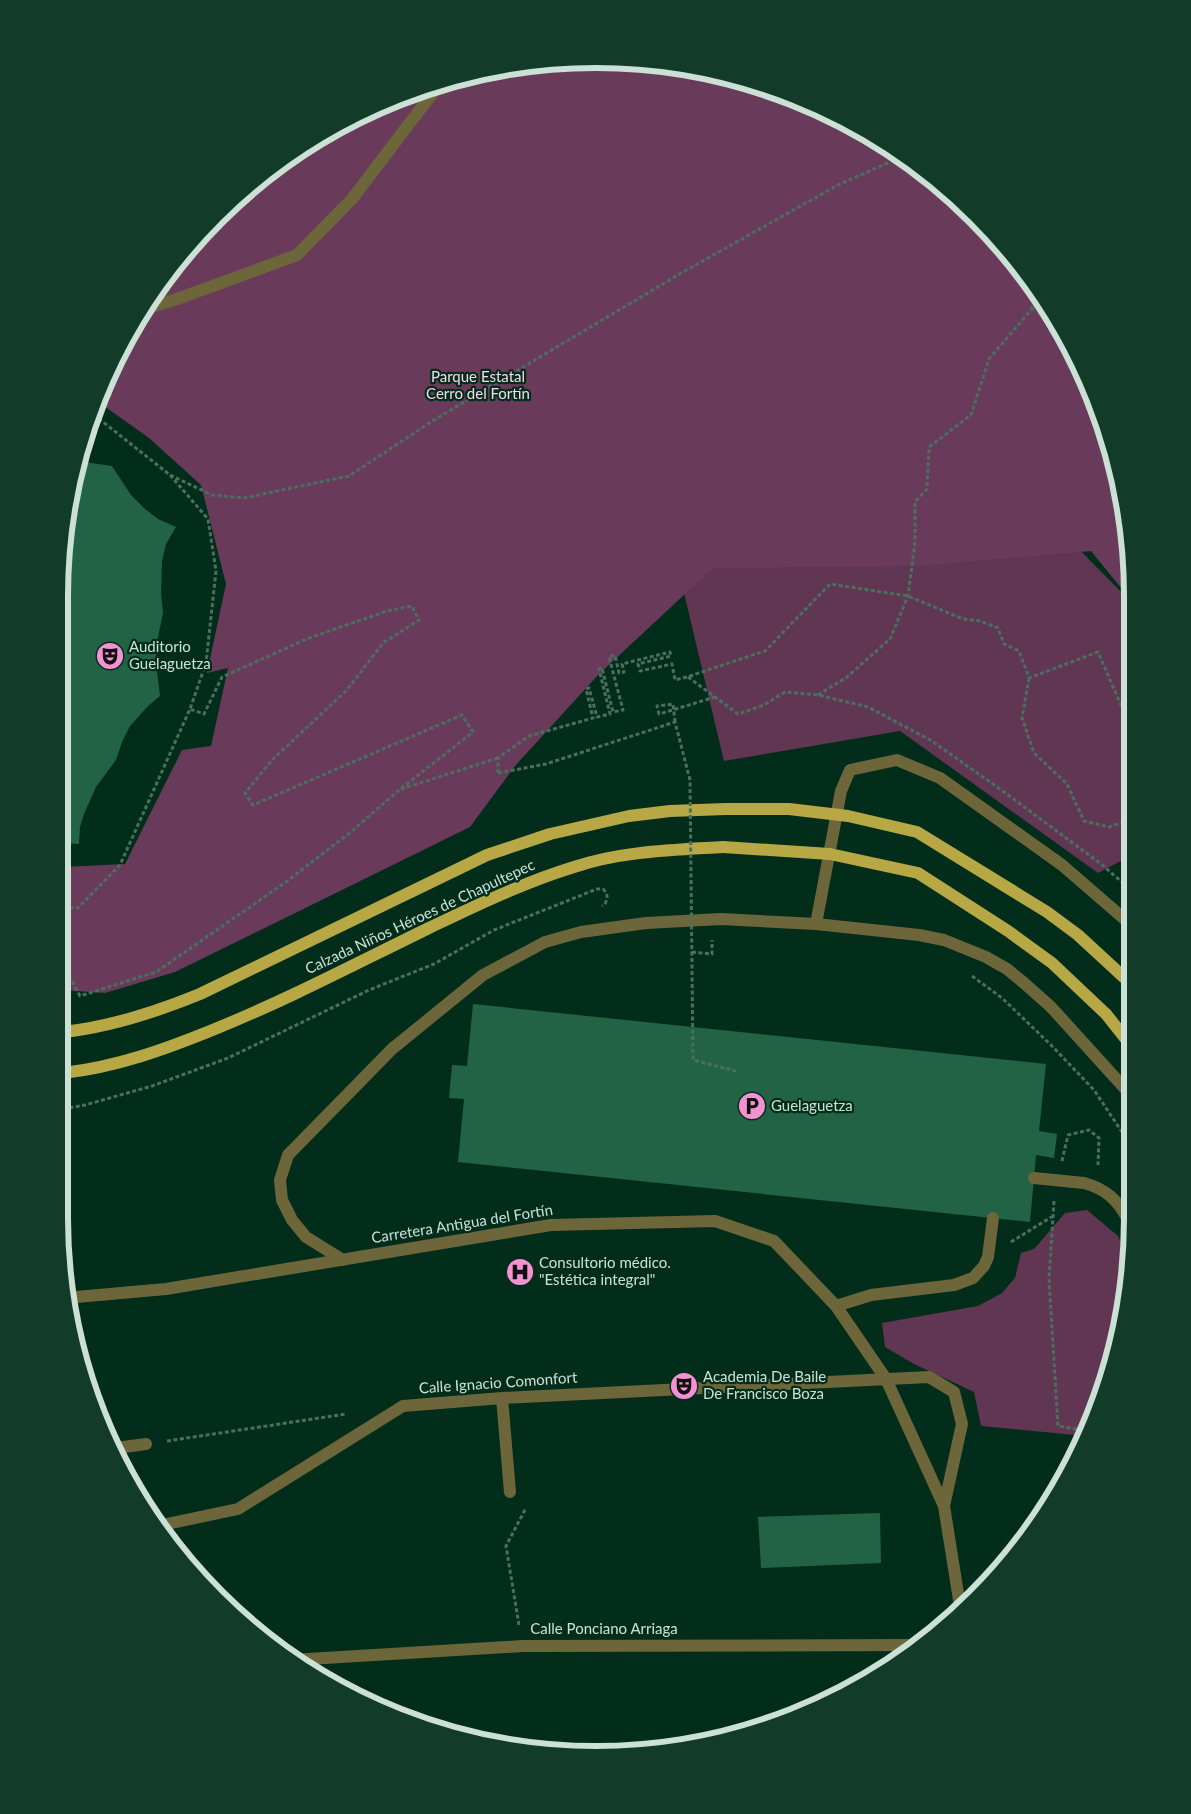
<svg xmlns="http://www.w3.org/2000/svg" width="1191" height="1814" font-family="Lato,sans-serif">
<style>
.green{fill:#613653}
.forest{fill:#6a3a5a}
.building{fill:#226345}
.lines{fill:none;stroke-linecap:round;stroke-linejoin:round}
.path{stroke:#4b6f5f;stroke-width:3;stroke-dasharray:4 2.5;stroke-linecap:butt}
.minor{stroke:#6d663a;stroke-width:12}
.major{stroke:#b7a845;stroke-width:12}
.path-bridge{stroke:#4b6f5f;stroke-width:3;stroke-dasharray:4 2.5;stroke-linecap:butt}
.minor-bridge{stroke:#6d663a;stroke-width:12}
.major-bridge{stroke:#b7a845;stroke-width:12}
.labels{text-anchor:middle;stroke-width:4.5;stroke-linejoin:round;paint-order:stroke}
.park-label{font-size:15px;fill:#f9d8ec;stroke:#022d1b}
.poi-label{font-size:15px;fill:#cbe1d5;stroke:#022d1b;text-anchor:start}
.street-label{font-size:15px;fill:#cbe1d5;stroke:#022d1b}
.rim{fill:none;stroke:#cbe1d5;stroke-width:6}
</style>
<rect width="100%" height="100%" fill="#022d1b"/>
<!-- green -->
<path class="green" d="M1058,528L1131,602L1130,856L1098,873L900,731L724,761L679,572Z
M1087,1210L1118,1236L1128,1260V1288L1091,1424L1085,1436L981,1426L974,1392L914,1364L885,1347L882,1323L978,1306L1002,1293L1015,1278L1021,1253L1034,1249L1065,1213Z"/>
<!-- forest -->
<path class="forest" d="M560,60L665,63L768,87L864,131L949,192L1021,269L1077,358L1114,456L1131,561V600L1091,551L918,566L713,568L598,675L515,766L470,827L175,972L105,993L63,990V867L125,864L182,750L211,746L228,668L207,673L226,584L201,485L149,438L97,401L100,390L131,327L192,242L269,170L358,114L456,77Z"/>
<!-- building -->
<path class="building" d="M81,460L91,463L112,466L131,495L145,509L158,519L176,527L166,544L162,561L161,593L163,613L156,647V664L160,696L148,706L130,726L122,742L116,760L96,787L84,814L80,827L79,844L63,843V525Z
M473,1004L1046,1064L1039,1131L1057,1134L1054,1158L1036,1155L1030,1222L458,1162L464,1099L449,1098L452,1065L467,1066Z
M880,1513L881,1563L761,1568L758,1517Z"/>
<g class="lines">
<!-- path -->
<path class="path" d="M1031,310L1037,295
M170,475L212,495L244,498L349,476L434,420L683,272L838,185L901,157
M688,677L738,714L764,705L785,692L818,695L868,707L932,741L1000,789L1101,864L1130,889
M1029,678L1022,718L1034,753L1067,784L1084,821L1109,827L1130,820
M818,695L847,677L890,639L908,596L915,542V502L927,489L929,447L971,415L989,359L1031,310L1045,306
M675,722L673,704L657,706L659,714L666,712L715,697
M498,773V758L529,736L593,718L586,689L589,688L597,717L610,714L599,669L602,668L613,712L623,710L609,657L615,655L619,673L624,672L622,664L670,652L671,656L638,664L640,671L672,664L675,680L687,677L765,651L830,584L908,596L963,619L980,621L998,628L1004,644L1019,651L1029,678L1098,652L1130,726
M401,789L498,758
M63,907L78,908L120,865L190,709L206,663L216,571L208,519L170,475L93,414
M692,952L712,954V940
M63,964L80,996L156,972L286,882L352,831L399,790L473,732L462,715L253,805L245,793L273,759L347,690L383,643L419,620L412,606L387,611L309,638L222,677L204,714L190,709
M972,976L1002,998L1051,1045L1094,1090L1128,1141
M63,1109L85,1105L152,1086L228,1058L369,990L434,964L494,930L597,889H603C608,894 608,897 605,904L602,906
M1062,1161L1068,1135L1089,1130L1099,1138L1098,1165
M1054,1201L1049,1279L1058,1426L1088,1431
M63,1227H66
M1011,1242L1053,1216
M167,1441L346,1414
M519,1625L506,1546L526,1508"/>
<!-- minor -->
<path class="minor" d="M144,309L177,299L297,255L352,199L428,99L443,82
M816,924L841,791L850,770L897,760L940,778L1062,865L1129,923
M1084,1183C1106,1189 1118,1200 1128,1220
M343,1260L306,1237L292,1220L282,1200L280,1180L288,1155L392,1049L483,975L545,942L581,932L646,923L721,919L816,924L919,935L944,940L986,957L1007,969L1024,983L1051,1007L1129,1093
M65,1298L166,1289L551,1225L715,1221L774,1241L836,1306L886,1379L944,1506L960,1606
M836,1306L871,1295L954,1285L973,1278L984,1266L988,1257L993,1218
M502,1398L510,1492
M116,1448L146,1444
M157,1526L238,1509L403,1406L502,1398L929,1377L954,1392L962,1424L944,1506
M292,1660L523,1646L916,1645"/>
<!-- major -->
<path class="major" d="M1106,1014L1129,1043
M63,1032C111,1027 156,1012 200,994L487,855L550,834L629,816L670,811L726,809
M63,1073C117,1067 166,1049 215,1029C289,999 359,962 431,927C477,905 525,882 574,867C622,851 673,850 723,847"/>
<!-- path-bridge -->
<path class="path-bridge" d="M498,773L546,764L675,722L690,780L693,1060L736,1071"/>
<!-- minor-bridge -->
<path class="minor-bridge" d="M1034,1178L1084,1183"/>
<!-- major-bridge -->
<path class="major-bridge" d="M726,809H789L848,816L917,832L1047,912L1078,935L1129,982
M723,847L830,854L918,873L1008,931L1052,963L1106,1014"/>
</g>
<!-- icons -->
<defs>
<symbol id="theatre-disc" viewBox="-11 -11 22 22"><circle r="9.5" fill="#f491d3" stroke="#022d1b"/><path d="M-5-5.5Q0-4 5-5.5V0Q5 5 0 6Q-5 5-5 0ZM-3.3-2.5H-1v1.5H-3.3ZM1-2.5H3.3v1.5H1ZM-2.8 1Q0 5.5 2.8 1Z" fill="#111"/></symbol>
<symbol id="parking-disc" viewBox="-11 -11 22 22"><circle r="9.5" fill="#f491d3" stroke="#022d1b"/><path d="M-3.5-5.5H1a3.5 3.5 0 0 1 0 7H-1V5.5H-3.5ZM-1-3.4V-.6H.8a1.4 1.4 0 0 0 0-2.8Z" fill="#111"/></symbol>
<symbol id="hospital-disc" viewBox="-11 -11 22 22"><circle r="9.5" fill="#f491d3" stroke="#022d1b"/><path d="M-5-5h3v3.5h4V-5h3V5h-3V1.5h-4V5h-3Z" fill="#111"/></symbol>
</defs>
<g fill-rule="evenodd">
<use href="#theatre-disc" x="94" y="640" width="32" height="32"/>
<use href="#parking-disc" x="736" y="1090" width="32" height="32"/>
<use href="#hospital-disc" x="504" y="1256" width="32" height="32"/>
<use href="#theatre-disc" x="668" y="1370" width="32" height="32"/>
</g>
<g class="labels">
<!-- park labels -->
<g class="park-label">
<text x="478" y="382">Parque Estatal<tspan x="478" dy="17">Cerro del Fortín</tspan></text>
</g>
<!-- poi labels -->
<g class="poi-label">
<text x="129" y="652">Auditorio<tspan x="129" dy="17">Guelaguetza</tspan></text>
<text x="771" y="1111">Guelaguetza</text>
<text x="539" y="1268">Consultorio médico.<tspan x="539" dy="17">"Estética integral"</tspan></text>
<text x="703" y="1382">Academia De Baile<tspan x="703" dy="17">De Francisco Boza</tspan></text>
</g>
<!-- street labels -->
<g class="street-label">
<text transform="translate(420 917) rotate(-25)" y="5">Calzada Niños Héroes de Chapultepec</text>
<text transform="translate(462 1224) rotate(-9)" y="5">Carretera Antigua del Fortín</text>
<text transform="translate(498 1383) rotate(-4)" y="5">Calle Ignacio Comonfort</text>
<text x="604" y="1634">Calle Ponciano Arriaga</text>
</g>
</g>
<!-- crop -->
<path d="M0 0H1191V1814H0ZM596 68H596A528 528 0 0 1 1124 596V1218A528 528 0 0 1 596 1746H596A528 528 0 0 1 68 1218V596A528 528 0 0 1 596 68Z" fill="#123b2a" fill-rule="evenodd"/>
<path class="rim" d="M596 68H596A528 528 0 0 1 1124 596V1218A528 528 0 0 1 596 1746H596A528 528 0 0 1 68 1218V596A528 528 0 0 1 596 68Z"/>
</svg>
